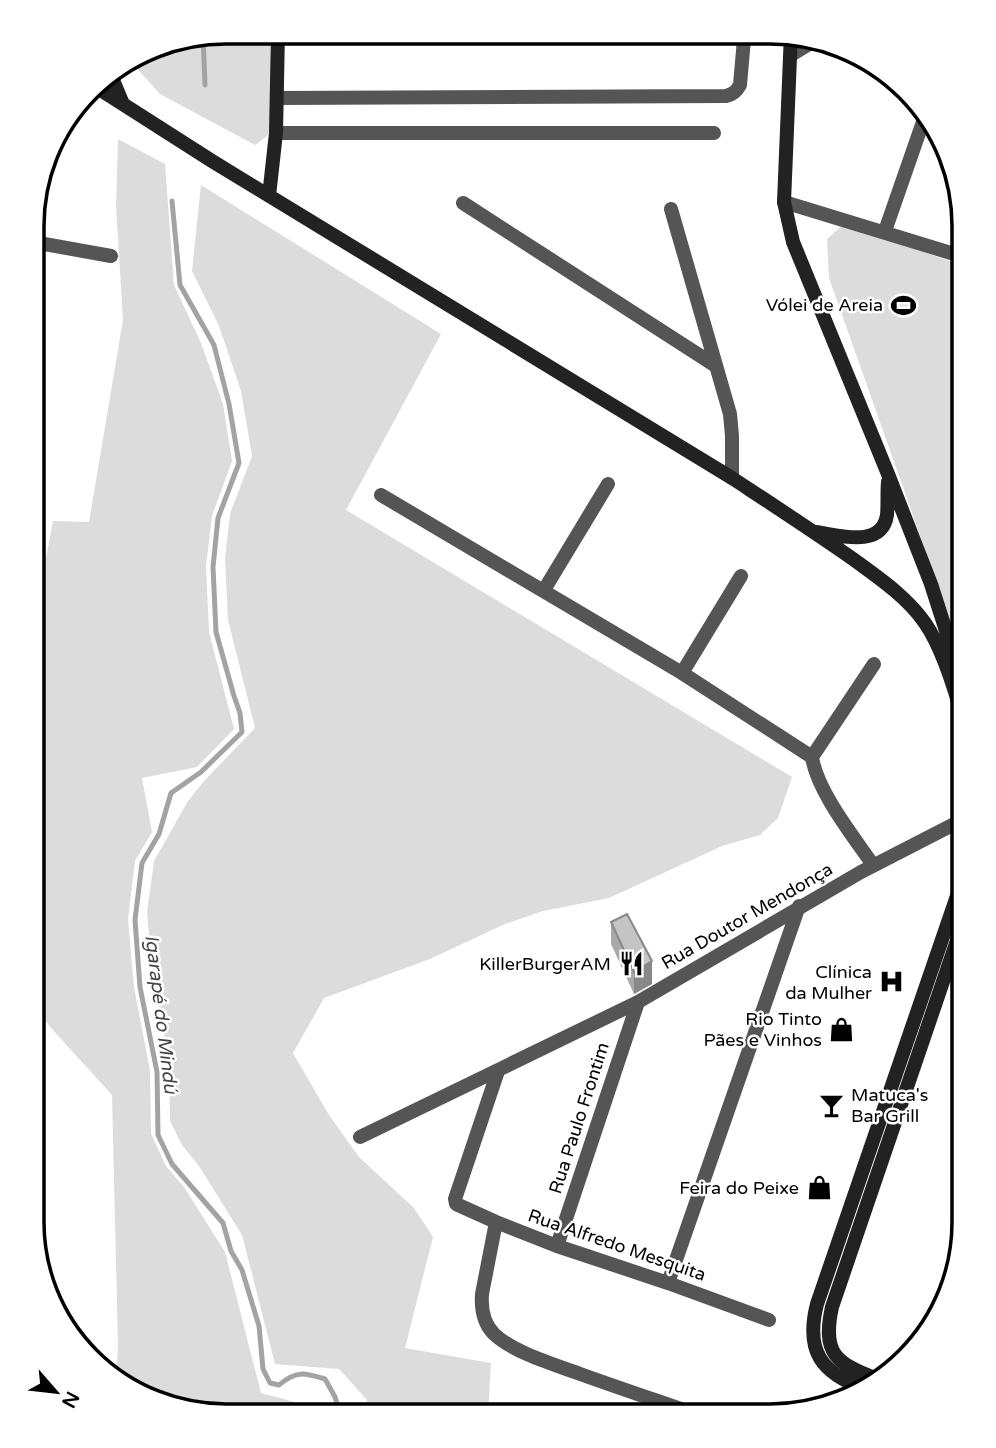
<svg xmlns="http://www.w3.org/2000/svg" width="996" height="1448" font-family="'Varela Round',sans-serif">
<style>
.green{fill:#dcdcdc}
.lines{fill:none;stroke-linecap:round;stroke-linejoin:round}
.stream{stroke:#a3a3a3;stroke-width:5}
.lane{stroke:#555;stroke-width:9}
.street{stroke:#555;stroke-width:14}
.secondary{stroke:#222;stroke-width:14}
.wall{fill:#a9a9a9}
.shaded-wall{fill:#898989}
.building{fill:#c4c4c4;stroke:#898989;stroke-width:2}
.labels{text-anchor:middle;stroke-width:5;stroke-linejoin:round;paint-order:stroke}
.poi-label{font-size:18px;fill:#000;stroke:#fff;text-anchor:end}
.street-label{font-size:18px;fill:#000;stroke:#fff}
.water-label{font-size:19px;font-style:italic;fill:#444;stroke:#fff}
.rim{fill:none;stroke:#000;stroke-width:3.5}
</style>
<rect width="100%" height="100%" fill="#fff"/>
<!-- green -->
<path class="green" d="M225,32H270L272,126L267,136L255,145L160,94L130,61L163,42Z
M118,139L165,164L174,285L201,343L223,404L232,461L212,516L206,566L209,632L234,729L197,767L142,778L152,832L135,861L128,919L134,987L150,1071L151,1134L166,1166L184,1187L225,1252L261,1393L321,1409V1415H201L116,1382L118,1346L112,1095L51,1028L32,1002V632L53,521L89,522L123,320L116,206Z
M201,185L441,334L346,510L792,777L778,818L760,835L722,846L609,898L543,911L505,924L430,959L324,998L293,1053L329,1115L359,1157L414,1208L433,1237L405,1348L491,1363L488,1416L363,1415L367,1400L339,1369L275,1364L242,1235L199,1166L182,1145L170,1121L169,1061L153,976L147,912L154,861L188,801L204,781L255,728L228,620L225,559L230,514L252,456L241,391L219,326L192,271Z
M844,224L964,266V666L922,541L829,278L827,239Z"/>
<g class="lines">
<!-- stream -->
<path class="stream" d="M203,35L205,85
M172,201L180,285L214,345L229,404L239,463L218,518L213,567L216,632L234,696L240,713L242,732L201,772L171,793L159,834L142,863L135,920L140,987L157,1072L158,1135L172,1164L223,1223L231,1251L242,1270L259,1326L263,1369L270,1383L279,1385C296,1370 305,1373 325,1379L335,1397L340,1413V1415"/>
<!-- lane -->
<path class="lane" d="M32,1134C36,1125 36,1116 32,1106"/>
<!-- street -->
<path class="street" d="M339,32L343,33L362,32
M791,55L814,41
M277,98L726,96C733,94 736,92 740,85L744,39L743,33
M276,133H714
M784,202L964,257
M463,203L716,366
M671,209L730,414L732,436V478
M885,231L925,116
M33,242L111,256
M381,495L682,673L812,757
M544,590L608,484
M682,673L741,576
M873,865C853,836 817,791 812,757L874,664
M498,1071L455,1199L456,1204L496,1222L557,1246L668,1283L769,1320
M360,1137L638,1002L861,872L964,819
M496,1222L482,1294C481,1308 483,1323 494,1334C514,1353 556,1365 583,1375C622,1389 661,1402 701,1416
M557,1246L638,1002
M668,1283L799,906"/>
<!-- secondary -->
<path class="secondary" d="M791,33L784,202L793,242L888,474L931,584L964,687
M110,73L123,104
M93,85L212,161L732,478C773,505 813,531 853,559C879,578 907,597 925,623C943,649 956,693 964,723
M269,196L276,133L278,32
M816,532C838,535 882,549 887,515C888,505 887,493 888,482
M877,1379C835,1363 822,1353 832,1307L964,920
M865,1389C821,1373 805,1351 817,1304L959,890L964,856"/>
</g>
<!-- wall -->
<path class="wall" d="M611,922L652,984L634,994L611,944Z"/>
<!-- shaded-wall -->
<path class="shaded-wall" d="M652,961V984L634,994V972Z"/>
<!-- building -->
<path class="building" d="M627,914L652,961L634,972L611,922Z"/>
<!-- icons -->
<defs>
<symbol id="stadium-bare" viewBox="-9 -9 18 18"><path d="M0-5a6.5 5 0 1 0 0 10a6.5 5 0 1 0 0-10ZM-3.5-1.8h7v3.6h-7Z" fill="#000" stroke="#fff" stroke-width="2.5" paint-order="stroke"/></symbol>
<symbol id="restaurant-bare" viewBox="-9 -9 18 18"><path d="M-5-6h1v4h1v-4h1v4h1v-4h1v5L-1.5 .5V6h-2V.5L-5-1ZM5-6V6H3V1.5H1.5Q1.5-4 5-6Z" fill="#000" stroke="#fff" stroke-width="2.5" paint-order="stroke"/></symbol>
<symbol id="hospital-bare" viewBox="-9 -9 18 18"><path d="M-5-5h3v3.5h4V-5h3V5h-3V1.5h-4V5h-3Z" fill="#000" stroke="#fff" stroke-width="2.5" paint-order="stroke"/></symbol>
<symbol id="shop-bare" viewBox="-9 -9 18 18"><path d="M-5-2.5h2.3a2.7 3.5 0 0 1 5.4 0H5L5.5 6h-11ZM-1.5-2.5h3a1.5 2.3 0 0 0-3 0Z" fill="#000" stroke="#fff" stroke-width="2.5" paint-order="stroke"/></symbol>
<symbol id="bar-bare" viewBox="-9 -9 18 18"><path d="M-6-5H6L.8 .8V4.5H3.5V6h-7V4.5H-.8V.8Z" fill="#000" stroke="#fff" stroke-width="2.5" paint-order="stroke"/></symbol>
</defs>
<g fill-rule="evenodd">
<use href="#stadium-bare" x="886" y="288" width="35" height="35"/>
<use href="#restaurant-bare" x="614" y="946" width="35" height="35"/>
<use href="#hospital-bare" x="874" y="964" width="35" height="35"/>
<use href="#shop-bare" x="824" y="1012" width="35" height="35"/>
<use href="#bar-bare" x="814" y="1088" width="35" height="35"/>
<use href="#shop-bare" x="802" y="1170" width="35" height="35"/>
</g>
<g class="labels">
<!-- poi labels -->
<g class="poi-label">
<text x="883" y="311">Vólei de Areia</text>
<text x="611" y="970">KillerBurgerAM</text>
<text x="872" y="978">Clínica<tspan x="872" dy="21">da Mulher</tspan></text>
<text x="822" y="1025">Rio Tinto<tspan x="822" dy="21">Pães e Vinhos</tspan></text>
<text x="851" y="1101" text-anchor="start">Matuca's<tspan x="851" dy="21">Bar Grill</tspan></text>
<text x="799" y="1194">Feira do Peixe</text>
</g>
<!-- street labels -->
<g class="street-label">
<text transform="translate(747 916) rotate(-30)" y="6">Rua Doutor Mendonça</text>
<text transform="translate(579 1118) rotate(-72)" y="6">Rua Paulo Frontim</text>
<text transform="translate(617 1245) rotate(19)" y="6">Rua Alfredo Mesquita</text>
</g>
<!-- water labels -->
<g class="water-label">
<text transform="translate(162 1014) rotate(83)" y="7">Igarapé do Mindú</text>
</g>
</g>
<!-- crop -->
<path d="M0 0H996V1448H0ZM226 44H770A182 182 0 0 1 952 226V1222A182 182 0 0 1 770 1404H226A182 182 0 0 1 44 1222V226A182 182 0 0 1 226 44Z" fill="#fff" fill-rule="evenodd"/>
<path class="rim" d="M226 44H770A182 182 0 0 1 952 226V1222A182 182 0 0 1 770 1404H226A182 182 0 0 1 44 1222V226A182 182 0 0 1 226 44Z"/>
<!-- north arrow -->
<g transform="translate(56 1392) rotate(118)" stroke="#ffffff" stroke-width="5" paint-order="stroke">
<path d="M0-5L12 26L0 18L-12 26Z" fill="#000000"/>
<text y="-10" font-size="19" font-weight="bold" text-anchor="middle" fill="#000000">N</text>
</g>
</svg>
